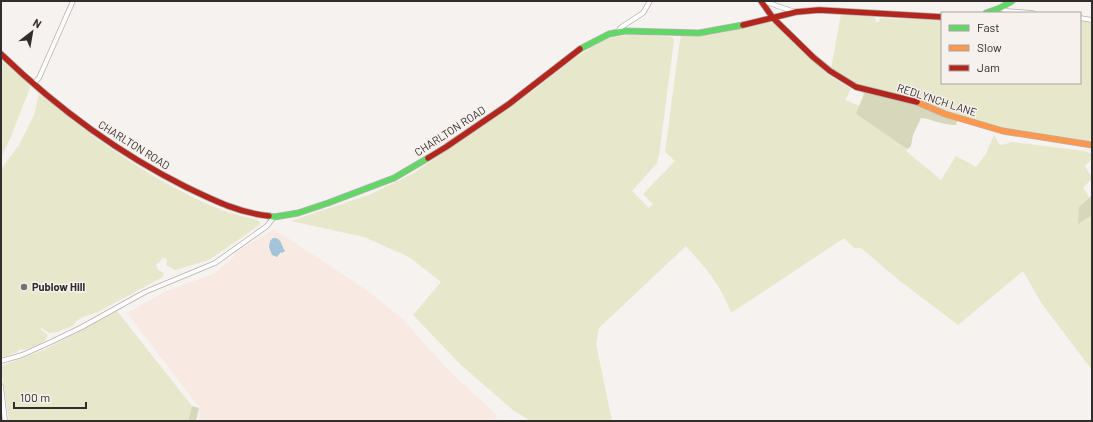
<svg xmlns="http://www.w3.org/2000/svg" width="1093" height="422" font-family="Barlow,sans-serif">
<style>
.industrial{fill:#f8eae2}
.green{fill:#e7e8cb}
.forest{fill:#d7d8bb}
.water{fill:#a4c4d9}
.lines{fill:none;stroke-linecap:round;stroke-linejoin:round}
.street-casing{stroke:#b4b2b0;stroke-width:5.5}
.fast-casing{stroke:#b4b2b0;stroke-width:7}
.slow-casing{stroke:#b4b2b0;stroke-width:7}
.jam-casing{stroke:#b4b2b0;stroke-width:7}
.street{stroke:#fefdfd;stroke-width:4}
.fast{stroke:#63d668;stroke-width:5.5}
.slow{stroke:#ff974d;stroke-width:5.5}
.jam{stroke:#b3261e;stroke-width:5.5}
.poi-dot{fill:#757270;stroke:#f7f1ed;stroke-width:1.5}
.labels{text-anchor:middle;stroke-width:3;stroke-linejoin:round;paint-order:stroke}
.street-label{font-size:11px;fill:#302d2c;stroke:#f7f1ed}
.poi-label{font-size:11px;font-weight:bold;fill:#302d2c;stroke:#f7f1ed;text-anchor:start}
</style>
<rect width="100%" height="100%" fill="#f5f2ef"/>
<!-- industrial -->
<path class="industrial" d="M274,229L365,289L403,319L446,368L498,416L493,421H369L366,420L364,421H199L200,407L191,397L127,313L165,292L215,273L230,261L237,252Z"/>
<!-- green -->
<path class="green" d="M841,14L875,17L876,22H879L880,18L942,20V83H1080V21L1092,23V143L1002,129L858,86L831,69Z
M769,22L775,24L827,74L851,89L845,100L860,106L856,114L904,147L908,149L906,151L941,180L956,156L976,167L986,154L994,135L999,144L1003,145L1011,142L1085,151L1092,154V158L1085,166L1092,178L1083,188L1089,197L1079,207V223L1092,215V370L1042,304L1023,271L958,325L900,281L861,248H854L844,238L731,313C720,283 706,269 686,246L599,328L596,344L612,421H531L514,411L461,365L413,315L441,282L409,257L364,237L291,221L371,194L414,173L533,91L568,62L597,44L608,38L620,36L637,34L672,37L674,40L659,156L657,161L658,162L632,191L649,208L653,204L643,194L675,161L665,152L679,46L681,36L711,35Z
M1,60L28,84L30,88L10,139L1,157Z
M39,94C88,134 139,171 196,199C212,206 228,213 245,217C251,218 258,218 261,224L209,260L175,270L166,265L167,259L163,258L156,265L158,270L164,273L163,277L98,312L83,317L76,321L74,325L58,332L49,333L41,328V330L48,335C45,345 28,349 19,350L17,352L1,358V169L19,145L34,115Z
M117,311L192,406L188,421H9L1,366L46,349Z"/>
<!-- forest -->
<path class="forest" d="M862,92L908,101L957,121L956,125C944,126 933,119 921,118L913,135L911,146L908,149L904,147L856,114L864,94Z
M1092,195V215L1078,224L1079,207Z
M192,406L199,408L196,421H188Z"/>
<!-- water -->
<path class="water" d="M273,238C282,237 281,246 285,251L282,253L281,252L277,257L272,255L269,247L270,241Z"/>
<g class="lines">
<defs>
<path id="street" d="M763,1L795,12
M1000,8L1006,11L1033,13
M1080,18L1092,20
M618,32L620,28L643,13L650,1
M34,83L39,78L73,1
M1,361L22,355L51,342L82,327L145,292L215,263L267,226L274,217
M1,386L5,421"/>
<path id="fast" d="M986,13L1000,8L1012,1
M580,49L609,34L625,31L699,33L743,25
M269,216L274,217L298,213L328,203L394,178L428,158"/>
<path id="slow" d="M917,102L945,114L1003,131L1092,145"/>
<path id="jam" d="M761,1L773,18L813,57L830,71L856,87L917,102
M743,25L796,12L819,10L942,17
M1,54C56,107 118,153 186,187C213,200 239,213 269,216
M428,158L446,147L509,104L580,49"/>
</defs>
<!-- street casing -->
<use href="#street" class="street-casing"/>
<!-- fast casing -->
<use href="#fast" class="fast-casing"/>
<!-- slow casing -->
<use href="#slow" class="slow-casing"/>
<!-- jam casing -->
<use href="#jam" class="jam-casing"/>
<!-- street -->
<use href="#street" class="street"/>
<!-- fast -->
<use href="#fast" class="fast"/>
<!-- slow -->
<use href="#slow" class="slow"/>
<!-- jam -->
<use href="#jam" class="jam"/>
</g>
<!-- markers -->
<circle class="poi-dot" cx="24" cy="287" r="4"/>
<g class="labels">
<!-- street labels -->
<g class="street-label">
<text transform="translate(937 100) rotate(18)" y="4">REDLYNCH LANE</text>
<text transform="translate(450 131) rotate(-33)" y="4">CHARLTON ROAD</text>
<text transform="translate(134 145) rotate(32)" y="4">CHARLTON ROAD</text>
</g>
<!-- poi labels -->
<g class="poi-label">
<text x="32" y="291">Publow Hill</text>
</g>
</g>
<!-- border -->
<rect width="1093" height="422" fill="none" stroke="#302d2c" stroke-width="4"/>
<!-- legend -->
<rect x="941" y="12" width="140" height="72" fill="#f7f1ed" stroke="#a7a3a0"/>
<rect x="949" y="25" width="20" height="6" fill="#63d668" stroke="#a7a3a0"/>
<text x="977" y="32" font-size="12" fill="#302d2c">Fast</text>
<rect x="949" y="45" width="20" height="6" fill="#ff974d" stroke="#a7a3a0"/>
<text x="977" y="52" font-size="12" fill="#302d2c">Slow</text>
<rect x="949" y="65" width="20" height="6" fill="#b3261e" stroke="#a7a3a0"/>
<text x="977" y="72" font-size="12" fill="#302d2c">Jam</text>
<!-- north arrow -->
<g transform="translate(32 32) rotate(31)" stroke="#f7f1ed" stroke-width="3" paint-order="stroke">
<path d="M0-3L7 15L0 10L-7 15Z" fill="#302d2c"/>
<text y="-6" font-size="11" font-weight="bold" text-anchor="middle" fill="#302d2c">N</text>
</g>
<!-- scale -->
<path d="M14 402v6h72v-6" fill="none" stroke="#302d2c" stroke-width="2"/>
<text x="20" y="402" font-size="12" fill="#302d2c" stroke="#f7f1ed" stroke-width="3" paint-order="stroke">100 m</text>
</svg>
